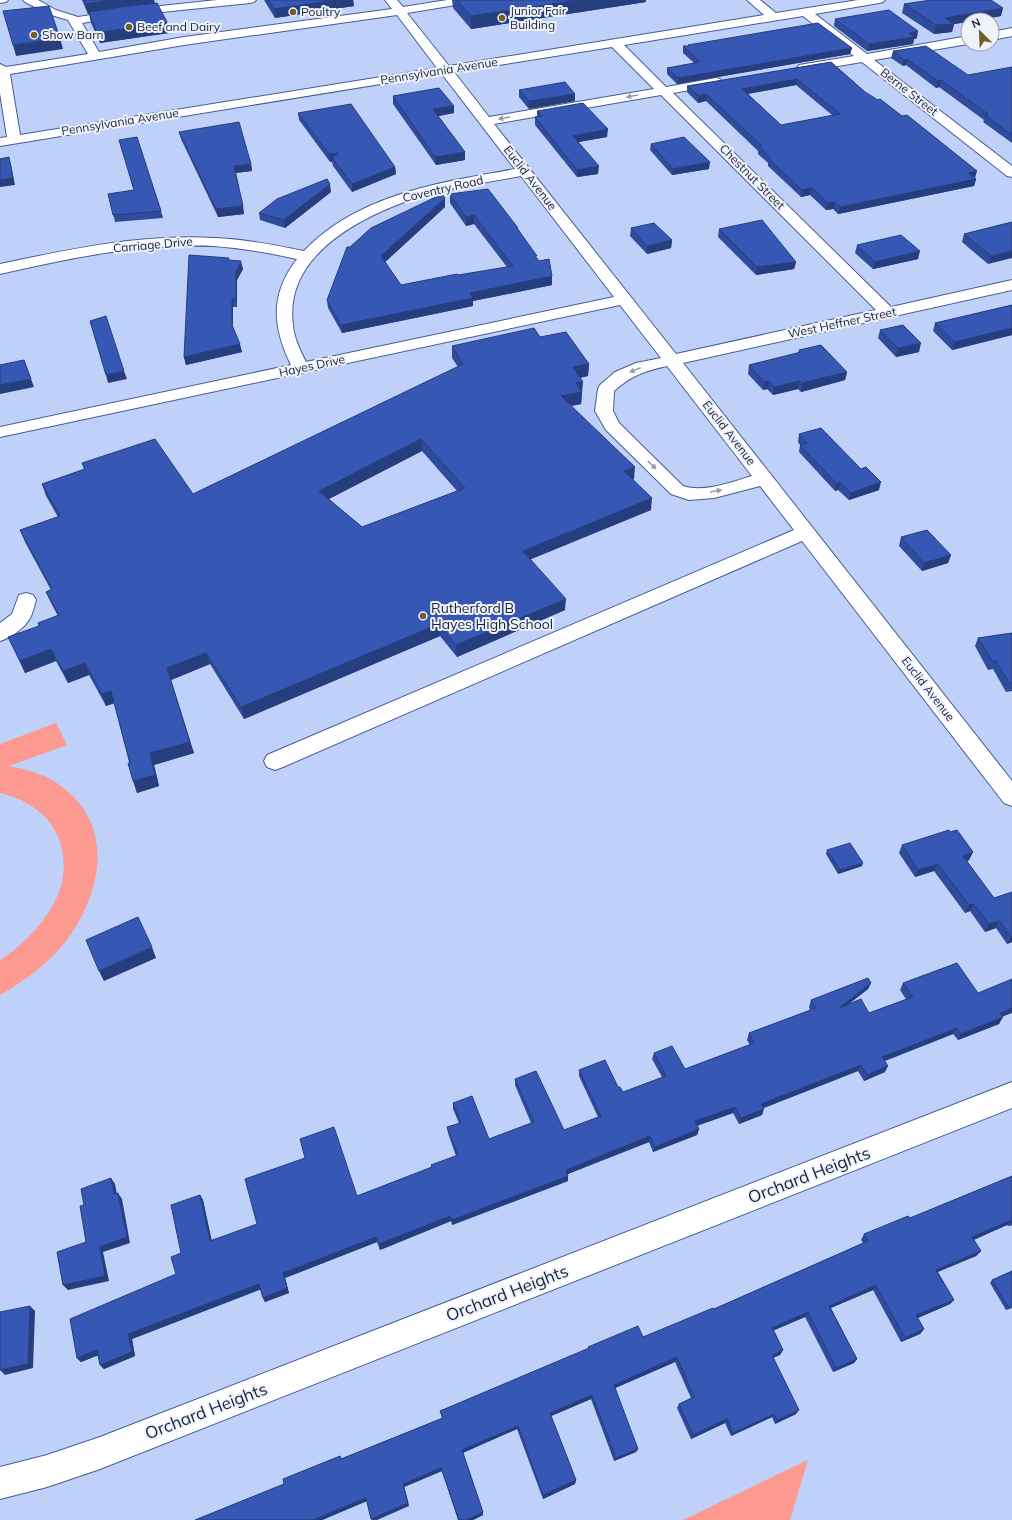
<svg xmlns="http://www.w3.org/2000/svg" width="1012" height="1520" font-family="Mulish,sans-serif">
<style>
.green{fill:#fc9a91}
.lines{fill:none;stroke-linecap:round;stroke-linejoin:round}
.minor-casing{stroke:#455d95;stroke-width:2}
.minor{fill:#fff;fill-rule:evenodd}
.wall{fill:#2e4c9b;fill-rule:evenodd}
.shaded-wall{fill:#263e7e}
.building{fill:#3658b4;stroke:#263e7e;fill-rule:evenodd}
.oneway{fill:#979ca7}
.poi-dot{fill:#735d2d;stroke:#eff2f9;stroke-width:1.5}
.labels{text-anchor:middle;stroke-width:4;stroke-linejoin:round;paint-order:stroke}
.far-poi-label{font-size:12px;fill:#18233b;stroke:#eff2f9;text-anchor:start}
.far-street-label{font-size:12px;fill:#18233b;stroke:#eff2f9}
.poi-label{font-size:14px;fill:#18233b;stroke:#eff2f9;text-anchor:start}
.near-street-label{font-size:17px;fill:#18233b;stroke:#eff2f9}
</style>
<rect width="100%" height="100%" fill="#bfd1f8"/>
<!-- green -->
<path class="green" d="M56,723L67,745L9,766C23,769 37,772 50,779C113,814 107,884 69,937C52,961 26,980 0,995V960C25,945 56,911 62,882C71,836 44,803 0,793V744Z
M808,1460L790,1520H683Z"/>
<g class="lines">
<defs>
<path id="minor" d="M0,0H8L6,2L0,3Z
M23,0H38L56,10L78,17L123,10L217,0H256L254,2L250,3L123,16L82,23L99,52L184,37L392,9L385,0H397L403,7L447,0H474L472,2L468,3L407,13L449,66L764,15L747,0H760L776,13L858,0H885L883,2L879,3L815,14L867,54L968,36V44L874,60L1012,166V177L1007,176L862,62L803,72L799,71L797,68L799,65L854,56L803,16L624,45L666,87L716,78L720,79L722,82L720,85L673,93L891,307L1012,280V290L683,363L1012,781V806L1004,803L802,541L283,767L275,770L267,767L264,761L267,755L794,530L760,486L714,498L689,500L671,494L606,430L595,411L598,389L600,385L615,372L636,363L661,358L620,305L0,437V427L291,365C272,326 270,294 297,259C270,253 242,248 213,246C141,243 70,258 0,274V264C70,249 141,234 214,238C244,239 274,245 304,251C358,194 442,182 515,169L442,74L0,146V138L7,137L0,93V64L6,67L88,54L68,20L48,14L25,2ZM397,15L437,68L20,135L10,74L184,45ZM612,47L654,89L489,117L454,72ZM661,95L876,310L676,354L494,124ZM521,176L614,297L306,362C300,350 294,338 293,325C283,253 366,214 422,196C454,187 488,182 521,176ZM667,366L752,476C732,482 704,493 683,486L619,423L613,411L614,391C632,375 645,371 667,366Z
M1012,28V36L992,40V32Z
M26,593L33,595L36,600C34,606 33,613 30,618C25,628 10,638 0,641V623L12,614L19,595Z
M1012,1082V1108L100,1469L47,1487L0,1499V1467L47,1455L100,1437Z"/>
</defs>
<!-- minor casing -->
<use href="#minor" class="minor-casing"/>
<!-- minor -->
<use href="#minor" class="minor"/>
</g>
<!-- wall -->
<path class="wall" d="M82,0H154L155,4L169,33L100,43L91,23L89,14H88Z
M264,0H353L354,6L275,18Z
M452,0H646V2L471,29L453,8Z
M904,4L1001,16L979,20H968V22L954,24L952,32L934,34L902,13Z
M835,19L917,38L914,39L913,44L867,51L834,26Z
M688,45L852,48L850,54L677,84L667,74V68L694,63L683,53V46H688Z
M893,51L968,75L1012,67V143L983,122L984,120L939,87L936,88L906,65L903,66L891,58Z
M831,62L865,92L975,178H974L976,179L974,186L838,214L833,209L826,210L810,195L801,197L768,166V163L758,154V151L706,101L698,103L687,92V86ZM796,85L832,115L781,125L748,94Z
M519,90L575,94V101L529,109L519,97Z
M393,96L454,106V113L438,116L465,160L436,165L393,104Z
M537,111L607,137L578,142L598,174L577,177L535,125V117H537Z
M298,113L395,167L396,174L352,192L333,166L332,162H330L299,120Z
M179,132L251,164L252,171L236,173L244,214L218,217L181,139Z
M119,140L161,211L163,218L115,222L108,194L134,190Z
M651,144L709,169L672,175L650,150Z
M331,192L285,228L260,220L259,213Z
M450,194L518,228V231L537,259L552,285L473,301V306L342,333L328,308L327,300L350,247L445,207L385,262L401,285L507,267L474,224L466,226L450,203Z
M1012,222L988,264L962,242L964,234Z
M631,228L672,240L671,248L647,254L630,236Z
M719,229L796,262L794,269L756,275L718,237Z
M857,245L918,259L873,269L855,253Z
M230,260L243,269L237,280V307H233V328L242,352L186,365L184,357Z
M1012,305V335L952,350L933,331L935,323Z
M880,330L919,352L896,357L878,338Z
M540,337L589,364L588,376L580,378L582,394L581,404L571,406L634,479H633L651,510L530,559L565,610L457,657L440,636L244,719L210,664L171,680L194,753L154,765L159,786L137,793L114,703L106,706L89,675L68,683L56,661L25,673L8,637L39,626L38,623L58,616L51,603L46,592L51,590L25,542L20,530L58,517L46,496L42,484L84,469L82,463L193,494L458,367L452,358V346ZM422,451L457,491L362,527L329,499Z
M799,350L847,372L845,380L801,392L798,389L773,395L767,389L763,390L748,374L749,365L798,353Z
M799,434L879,490L849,500L838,490L835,491L799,452L800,445L798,442Z
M901,537L951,555L948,563L922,571L899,546Z
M1012,633V691L1006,692L993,669L988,670L975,646L978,638Z
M950,832L973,852L969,860L967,861L994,898L1012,892V942L1007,944L996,928L985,932L970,911L965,913L934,871L915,877L899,853L902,845Z
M827,850L862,866L838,874L826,854Z
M871,983L868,989L850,1003L869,1013L906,999L900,990L903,983L978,993L1002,1017L999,1024L958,1040L953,1034L885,1061V1072L864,1081L858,1071L763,1108L762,1115L739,1124L733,1113L697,1126L699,1129L697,1135L653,1152L649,1142L568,1174V1181L452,1225L451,1221L380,1250L377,1242L285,1278L289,1293L265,1302L263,1298L261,1289L132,1339L135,1356L104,1369L100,1365L99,1355L81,1362L77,1358L176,1274L181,1253L200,1195L203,1200L211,1240L357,1196L432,1167L431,1165L456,1156L448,1133L447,1127L459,1123L453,1109V1103L489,1139L531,1123L515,1085V1079L564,1130L598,1117L579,1076V1070L618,1087L623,1092L662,1077L652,1059L654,1053L685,1069L750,1045L747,1040L749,1033L810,1010L809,1007L811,1000Z
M1012,1176V1225L1008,1226L1007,1225L974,1240L981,1251L976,1256L938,1272L954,1300L950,1304L918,1318L924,1329L920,1334L901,1342L873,1290L831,1308L857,1359L854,1363L833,1372L805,1317L774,1330L783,1350L780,1355L773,1358L796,1414L775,1424L772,1417L731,1436L725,1423L691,1439L677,1408L679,1404L691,1398L675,1362L615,1388L638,1449L636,1452L614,1461L591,1399L551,1416L576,1480L575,1484L543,1499L517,1429L463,1453L483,1512V1515L473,1520H458L442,1471L404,1487L409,1506L367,1501L322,1520H195L284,1484L341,1459L442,1418L440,1411L588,1349V1347L643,1337L714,1309L863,1243L861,1240L864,1234L910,1218Z
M1012,1271V1308L1006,1310L990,1283L992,1280Z"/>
<!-- shaded-wall -->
<path class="shaded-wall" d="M113,0H154L155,5L88,14L85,4Z
M336,0H353L354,6L275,18L274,9Z
M579,0H646V2L471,29V16Z
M1003,8L1001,16L979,20H968V22L954,24L952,32L934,34L936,25L945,18Z
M167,22L169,33L100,43L97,33Z
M918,31L917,38L914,39L913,44L867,51L869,44L909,33Z
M60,38L63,49L16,56L13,45Z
M852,48L850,54L677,84L678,78Z
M907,59L906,65L903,66L904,60Z
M797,79L796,85L741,95L742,89Z
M941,80L939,87L936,88L938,81Z
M575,94V101L529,109V101Z
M706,94V101L698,103L699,96Z
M454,106V113L434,117L433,109Z
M608,129L607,137L573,143V136Z
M465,152V160L436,165L435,157Z
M339,153L332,158V162H330L329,154Z
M9,157L11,165L15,185L0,187V180Z
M710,162L709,169L672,175L673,169Z
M251,164L252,171L235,173L234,166Z
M599,166L598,174L577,177V170Z
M395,167L396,174L352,192V184Z
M977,171L975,178L966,180L968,173Z
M976,179L974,186L838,214L840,207Z
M330,184L331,192L285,228L284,220Z
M812,188L810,195L801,197L802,190Z
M445,198V207L382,265L381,256Z
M835,202L833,209L826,210L828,203Z
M243,206L244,214L218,217L216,209Z
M474,215V224L466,226V217Z
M672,240L671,248L647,254V246Z
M920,251L918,259L873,269L875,262Z
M1012,251V258L988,264L991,256Z
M241,261L243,269L237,280V307L236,299V272Z
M796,262L794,269L756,275L757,267Z
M552,276V285L473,301V306L342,333L341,325L470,293Z
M232,299L233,307V333L232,325Z
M1012,328V335L952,350L955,342Z
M921,343L919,352L896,357L898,348Z
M240,344L242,352L186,365L184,357Z
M24,360L34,387L0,394V385Z
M589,364L588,376L572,379L573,367Z
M124,371L127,379L108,383L106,375Z
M847,372L845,380L801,392L802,383Z
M769,381L767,389L763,390L764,382Z
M800,381L798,389L773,395L774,387Z
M583,382L581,404L560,408L561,396L576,383Z
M421,439L422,451L321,503L319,491Z
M635,467L634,479L623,483L624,471Z
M840,482L838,490L835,491L837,484Z
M881,482L879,490L849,500L851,493Z
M652,498L651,510L522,563L523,551Z
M951,555L948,563L922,571L924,563Z
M566,599L565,610L457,657L456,645Z
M439,624L440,636L244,719L241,707Z
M51,649L56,661L25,673L20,661Z
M206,653L210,664L171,680L167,668Z
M85,663L89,675L68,683L63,671Z
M111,691L115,703L106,706L102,694Z
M190,742L194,753L154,765L159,786L137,793L133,781L150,753Z
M973,852L969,860L960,863L963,856Z
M863,863L862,866L838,874L840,870Z
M938,864L934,871L915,877L918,870Z
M974,904L970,911L965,913L969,905Z
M1000,921L996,928L985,932L989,924Z
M1012,936V942L1007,944L1011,937Z
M152,947L156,958L104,981L99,971Z
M871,983L868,989L836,1014L839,1008Z
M1012,1008V1013L996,1019L1000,1013Z
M1003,1017L999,1024L958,1040L961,1034Z
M957,1028L953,1034L879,1063L882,1057Z
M861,1065L858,1071L759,1110L761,1104Z
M888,1066L885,1072L864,1081L867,1075Z
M735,1107L733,1113L693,1127L695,1121Z
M764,1109L762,1115L739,1124L741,1118Z
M699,1129L697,1135L653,1152L655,1147Z
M650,1136L649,1142L565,1175L566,1170Z
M568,1176V1181L452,1225V1220Z
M111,1178L115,1184L118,1200L114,1194Z
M118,1193L122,1199L130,1243L103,1252L109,1281L68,1290L63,1285L100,1247Z
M200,1195L203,1200L213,1246L210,1241Z
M450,1216L451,1221L380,1250L379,1244Z
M1012,1220L1007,1225L968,1242L972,1237Z
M1012,1222V1225L1008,1226Z
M376,1237L377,1242L285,1278L289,1293L265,1302L263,1298L283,1273Z
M981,1251L976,1256L932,1274L936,1270Z
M259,1284L262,1289L132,1339L135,1356L104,1369L100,1365L128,1334Z
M876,1285L873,1290L826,1310L829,1306Z
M954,1300L950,1304L913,1320L916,1315Z
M30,1306L35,1311L33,1368L5,1375L0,1370Z
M808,1312L805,1317L770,1332L772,1328Z
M924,1329L920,1334L901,1342L905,1338Z
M97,1350L101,1354L81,1362L77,1358Z
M783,1350L780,1355L770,1359L772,1355Z
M677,1357L675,1362L613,1389L614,1385Z
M857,1359L854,1363L833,1372L836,1368Z
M592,1395L591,1399L549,1417L550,1413Z
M799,1410L796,1414L775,1424L777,1420Z
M774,1414L772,1417L731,1436L733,1433Z
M727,1419L725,1423L691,1439L693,1435Z
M518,1426L517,1429L462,1453V1450Z
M638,1449L636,1452L614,1461L616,1458Z
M441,1468L442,1471L404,1487L409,1506L377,1520H372L371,1519L403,1484Z
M576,1480L575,1484L543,1499V1495Z
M366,1498L367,1501L322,1520H313Z
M483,1512V1515L473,1520H467Z"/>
<!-- building -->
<path class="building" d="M84,0H113L85,4Z
M268,0H336L274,9Z
M457,0H579L471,16Z
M931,0H991L1003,8L945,18L954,24L936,25L904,4Z
M157,3L167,22L97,33L89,12L121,7Z
M49,6L60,38L13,45L3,11Z
M889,10L918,31L909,33L915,37L869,44L835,19Z
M818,23L852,48L678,78L667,68L700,62L683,46H689L688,45Z
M926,46L968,75L1012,67V135L985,115L988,114L941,80L938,81L907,59L904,60L893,51Z
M831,62L865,92L878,100L880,99L902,116L907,115L977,171L968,173L976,179L840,207L835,202L828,203L812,188L802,190L769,159L771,158L759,147L762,146L706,94L699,96L687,86ZM797,79L840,114L781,125L742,89Z
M565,82L575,94L529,101L519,90Z
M439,88L454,106L433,109L465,152L435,157L393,96Z
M583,103L608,129L573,136L599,166L577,170L535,117L542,116L537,111Z
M351,104L395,167L352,184L332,158L339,153L329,154L298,113Z
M239,122L251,164L234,166L243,206L216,209L179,132Z
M137,137L161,211L113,215L108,194L134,190L119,140Z
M684,137L710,162L673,169L651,144Z
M9,157L13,178L0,180V159Z
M327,179L330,184L284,220L259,213L277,199Z
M488,189L518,228H517L537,256H535L539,261L549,259L552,276L470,293L473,298L341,325L327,300L347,247H350L371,228L442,194L445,198L381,256L401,285L457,274L458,275L513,266L474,215L466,217L450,194Z
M762,220L796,262L757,267L719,229Z
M1012,222V251L991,256L964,234Z
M654,223L672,240L647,246L631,228Z
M901,235L920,251L875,262L857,245Z
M189,255L229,258L228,260L241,261L236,272V299H232V325L240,344L184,357Z
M1012,305V328L955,342L935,323Z
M106,316L124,371L106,375L90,321Z
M903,325L921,343L898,348L880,330Z
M534,328L540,337L566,332L589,364L573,367L583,382L576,383L582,392L561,396L635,467L624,471L652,498L523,551L566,599L456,645L439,624L241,707L206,653L167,668L190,742L150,753L155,775L133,781L128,763H130L111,691L102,694L85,663L63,671L51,649L20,661L8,637L39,626L38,623L59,615L46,592L52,589L20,530L60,516L42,484L85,469L82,463L155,439L193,494L463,364L452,346ZM421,439L465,488L362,527L319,491Z
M821,345L847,372L802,383L800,381L774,387L769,381L764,382L749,365L801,352L799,350Z
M24,360L31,379L0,385V365Z
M821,428L861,469L866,467L881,482L851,493L840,482L837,484L800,445L807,443L799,434Z
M927,530L951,555L924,563L901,537Z
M1012,633V683L1010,684L996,661H992L978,638Z
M949,830L950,832L957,830L973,852L963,856L994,898L1012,892V936L1011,937L1000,921L989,924L974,904L969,905L938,864L918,870L902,845Z
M850,843L863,863L840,870L827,850Z
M138,917L152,947L99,971L86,940Z
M957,963L978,993L1012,979V1008L1000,1013L1003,1017L961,1034L957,1028L882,1057L888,1066L867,1075L861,1065L761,1104L764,1109L741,1118L735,1107L695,1121L699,1129L655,1147L650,1136L566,1170L568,1176L452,1220L450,1216L379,1244L376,1237L283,1273L287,1288L263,1298L259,1284L128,1334L132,1352L100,1365L97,1350L77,1358L70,1319L176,1274L171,1257L181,1253L171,1205L200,1195L210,1241L257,1224L245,1179L305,1158L300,1139L334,1127L357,1196L432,1167L431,1165L458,1155L447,1127L461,1123L453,1103L472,1096L489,1139L534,1122L515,1079L536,1071L564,1130L601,1116L579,1070L605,1060L618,1087H620L623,1092L666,1076L654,1053L672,1046L685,1069L754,1043L749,1033L816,1008L811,1000L868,978L871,983L839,1008L861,999L869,1013L913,997L903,983Z
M1012,1176V1220L972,1237L981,1251L936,1270L954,1300L916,1315L924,1329L905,1338L876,1285L829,1306L857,1359L836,1368L808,1312L772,1328L783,1350L772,1355L799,1410L777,1420L774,1414L733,1433L727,1419L693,1435L679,1404L694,1397L677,1357L614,1385L638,1449L616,1458L592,1395L550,1413L576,1480L543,1495L518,1426L462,1450L483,1512L467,1520H459L441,1468L403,1484L408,1503L371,1519L366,1498L313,1520H195L284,1484L283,1479L340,1456L341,1459L443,1418L440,1411L589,1348L588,1347L638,1326L643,1337L713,1308L714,1309L868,1241L864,1234L908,1216L910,1218Z
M111,1178L114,1194L118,1193L127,1237L100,1247L105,1276L63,1285L57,1252L86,1242L80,1206L84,1205L81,1189Z
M1012,1271V1306L1009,1308L992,1280Z
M30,1306L28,1364L0,1370V1312Z"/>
<!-- one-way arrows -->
<defs><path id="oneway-solid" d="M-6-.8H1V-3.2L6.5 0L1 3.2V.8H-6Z"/></defs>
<g class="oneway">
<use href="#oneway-solid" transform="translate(632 96) rotate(170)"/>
<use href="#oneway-solid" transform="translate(504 118) rotate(170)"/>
<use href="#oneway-solid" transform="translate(635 370) rotate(158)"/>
<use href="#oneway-solid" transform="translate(652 465) rotate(44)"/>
<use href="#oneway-solid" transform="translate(716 491) rotate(-10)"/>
</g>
<!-- markers -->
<g class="poi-dot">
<circle cx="293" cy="12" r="4"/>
<circle cx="502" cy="18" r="4"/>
<circle cx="129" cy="27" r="4"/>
<circle cx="34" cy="35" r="4"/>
<circle cx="423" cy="616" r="4"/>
</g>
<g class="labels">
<!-- far-poi labels -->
<g class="far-poi-label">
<text x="510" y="15">Junior Fair<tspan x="510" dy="14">Building</tspan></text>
<text x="301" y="16">Poultry</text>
<text x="137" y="31">Beef and Dairy</text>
<text x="42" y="39">Show Barn</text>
</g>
<!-- far-street labels -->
<g class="far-street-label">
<text transform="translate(439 71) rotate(-9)" y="4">Pennsylvania Avenue</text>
<text transform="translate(909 92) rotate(38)" y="4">Berne Street</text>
<text transform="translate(120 122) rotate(-9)" y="4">Pennsylvania Avenue</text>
<text transform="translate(752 177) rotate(45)" y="4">Chestnut Street</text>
<text transform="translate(530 178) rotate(52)" y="4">Euclid Avenue</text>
<text transform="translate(443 189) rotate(-13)" y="4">Coventry Road</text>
<text transform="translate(153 245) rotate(-5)" y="4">Carriage Drive</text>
<text transform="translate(842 323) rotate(-12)" y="4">West Heffner Street</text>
<text transform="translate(312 366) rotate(-12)" y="4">Hayes Drive</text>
<text transform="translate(729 433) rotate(52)" y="4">Euclid Avenue</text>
<text transform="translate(928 689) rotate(52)" y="4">Euclid Avenue</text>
</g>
<!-- poi labels -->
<g class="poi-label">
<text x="431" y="613">Rutherford B<tspan x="431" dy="16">Hayes High School</tspan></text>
</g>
<!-- near-street labels -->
<g class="near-street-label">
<text transform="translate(809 1175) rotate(-21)" y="6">Orchard Heights</text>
<text transform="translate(507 1293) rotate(-21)" y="6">Orchard Heights</text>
<text transform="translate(206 1411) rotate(-21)" y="6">Orchard Heights</text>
</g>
</g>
<!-- north arrow -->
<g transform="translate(980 32) rotate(336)"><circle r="19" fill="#eff2f9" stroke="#999fad"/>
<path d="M0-3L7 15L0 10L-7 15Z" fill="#735d2d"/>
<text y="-6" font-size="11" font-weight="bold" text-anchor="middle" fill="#18233b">N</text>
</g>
</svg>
